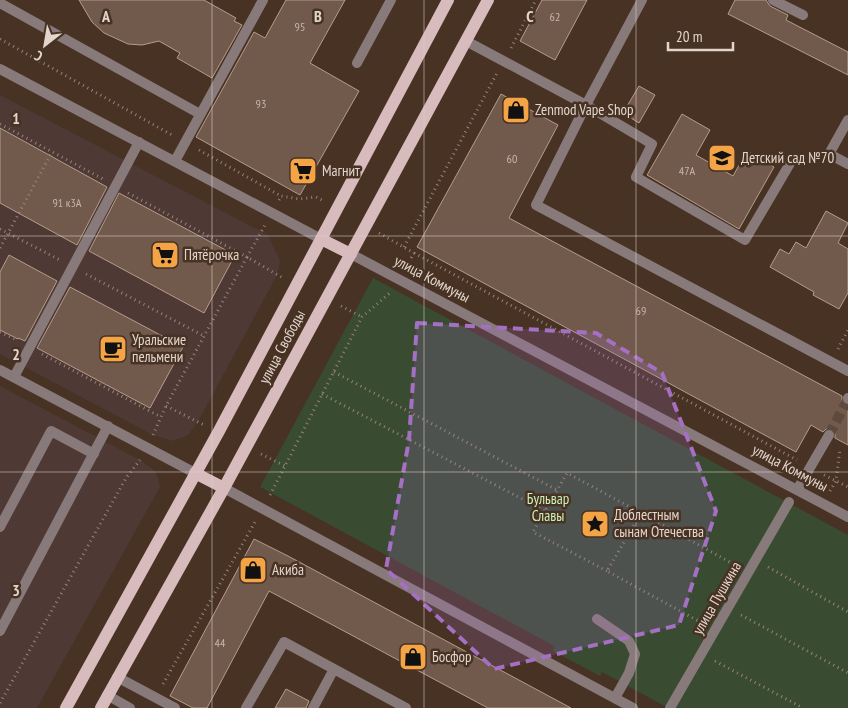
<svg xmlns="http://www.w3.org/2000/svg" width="848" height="708" font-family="'PT Sans Narrow',sans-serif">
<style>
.commercial{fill:#4e3935}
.green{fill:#394b31}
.building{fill:#715a4b;stroke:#b69c8c}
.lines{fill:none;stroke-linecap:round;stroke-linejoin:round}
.minor-tunnel{stroke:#5e4a3d;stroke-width:10;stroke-dasharray:10 5;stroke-linecap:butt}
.path{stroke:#968479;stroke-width:3;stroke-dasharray:1 4;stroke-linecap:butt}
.service{stroke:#887a7a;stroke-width:10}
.pedestrian{stroke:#887a7a;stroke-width:10}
.minor{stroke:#887a7a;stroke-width:10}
.primary{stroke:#d8bbbc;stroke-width:12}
.marked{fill:#a570c4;fill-opacity:0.2;stroke:#a570c4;stroke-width:4;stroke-dasharray:10 6;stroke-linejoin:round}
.grid{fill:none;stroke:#e3d5cc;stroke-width:1;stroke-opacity:0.55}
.labels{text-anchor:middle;stroke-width:5;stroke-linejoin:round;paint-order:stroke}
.number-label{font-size:12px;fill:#c6b6ac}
.poi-label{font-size:15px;fill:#e3d5cc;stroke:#473224;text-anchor:start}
.street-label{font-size:15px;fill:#e3d5cc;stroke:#473224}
.park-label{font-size:15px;fill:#caf0ba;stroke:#473224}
.grid-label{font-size:16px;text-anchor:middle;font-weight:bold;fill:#e3d5cc;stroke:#473224;stroke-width:5;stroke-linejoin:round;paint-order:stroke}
</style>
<rect width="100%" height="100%" fill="#473224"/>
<!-- commercial -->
<path class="commercial" d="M0,95L268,235L280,261L277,275L198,422L188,435L173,441L153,435L0,354Z
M0,386L140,460L153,469L158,477L160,487L37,708H0Z"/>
<!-- green -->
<path class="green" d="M373,278L848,535V708H668L602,672L600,676L553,651L554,646L260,487Z"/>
<!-- building -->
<path class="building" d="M79,0H204L236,18L234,21L242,25L212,78L177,58L180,53L159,41L142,45L128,44L104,33L92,22Z
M286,0H345L310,63L359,91L300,195L196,137L254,32L265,38Z
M542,0H587L555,60L520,41Z
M735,0H766L770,6L788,15L786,20L848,52V75L728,14Z
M639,86L655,95L639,123L623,113Z
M501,94L558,125L509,218L842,396V403L848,406V445L835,438V432L832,429H826L823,432L811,425L796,452L417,247Z
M682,114L710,130L696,155L733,176L747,151L774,167L739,229L647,175Z
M0,128L107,187L77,245L0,203Z
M119,193L235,255L204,313L89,251Z
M826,211L848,223L838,243L848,249V293L839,309L813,295L814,292L770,267L780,249L789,254L796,242L806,248Z
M9,255L57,281L25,341L18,338V339L0,330V272Z
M70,287L183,347L150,408L37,348Z
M254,539L288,556L571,708H488L269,591L207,708H193L170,696Z
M286,689L309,701L306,708H275Z"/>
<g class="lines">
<!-- minor-tunnel -->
<path class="minor-tunnel" d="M829,435L848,399"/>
<!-- path -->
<path class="path" d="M0,39L172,135
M511,48L536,0
M0,124L103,179
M199,150L281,196
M128,193L247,257L265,225
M279,200L281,196L299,199L316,197L324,201
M0,229L60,260
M379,233L414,253L406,267
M404,247L497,73
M0,248L52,152
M414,253L797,460
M86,274L204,336
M341,306L362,317
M0,332L17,340
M838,349L848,330
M42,354L161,417
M334,372L557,490
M322,394L545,511
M166,406L204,425
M153,435L166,406L247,257L283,278
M261,454L285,466
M824,475L848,487
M830,491L836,481L840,449
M270,495L362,317L391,292
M641,513L735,565
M768,567L848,612
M607,571L533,532L567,473L641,513L607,571L702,623
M741,615L848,673
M715,661L803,708
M163,684L255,522
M0,703L126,478L140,460"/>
<!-- service -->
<path class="service" d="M642,0L586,105L536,205L848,371
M773,0L803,15
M0,3L200,114
M466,41L586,105L652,144L636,177L745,240L792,160
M357,63L391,0
M848,120L829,154L848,164
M175,161L263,0
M14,377L139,142
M0,527L51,431L94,454
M597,619L629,641L635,654L629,673L615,698
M0,631L108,426
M117,677L175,708
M107,695L130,708
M246,708L284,642L406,708
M313,708L334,669"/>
<!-- pedestrian -->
<path class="pedestrian" d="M670,708L789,502"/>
<!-- minor -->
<path class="minor" d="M0,69L321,239
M351,254L848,517
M0,370L195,473
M848,399V398
M224,488L633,708
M797,490L829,435"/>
<!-- primary -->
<path class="primary" d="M321,239L351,254
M195,473L224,488
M66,708L219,431L448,0
M101,708L224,488L488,0"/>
</g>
<!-- marked area -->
<path class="marked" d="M417,323L596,333L662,373L716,511L679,625L494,669L386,569L409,440Z"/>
<!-- grid -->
<path class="grid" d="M212,0V708M424,0V708M636,0V708M0,236H848M0,472H848"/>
<!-- icons -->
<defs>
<symbol id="shop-square" viewBox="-11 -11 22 22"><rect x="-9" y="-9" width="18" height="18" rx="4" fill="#f4a444" stroke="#473224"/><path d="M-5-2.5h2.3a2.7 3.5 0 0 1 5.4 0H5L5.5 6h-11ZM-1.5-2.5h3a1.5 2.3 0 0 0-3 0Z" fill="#111"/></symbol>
<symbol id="school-square" viewBox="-11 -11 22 22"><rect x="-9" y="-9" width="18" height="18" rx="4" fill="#f4a444" stroke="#473224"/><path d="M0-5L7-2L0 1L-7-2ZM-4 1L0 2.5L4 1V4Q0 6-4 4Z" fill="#111"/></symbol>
<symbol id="supermarket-square" viewBox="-11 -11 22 22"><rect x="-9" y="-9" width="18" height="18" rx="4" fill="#f4a444" stroke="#473224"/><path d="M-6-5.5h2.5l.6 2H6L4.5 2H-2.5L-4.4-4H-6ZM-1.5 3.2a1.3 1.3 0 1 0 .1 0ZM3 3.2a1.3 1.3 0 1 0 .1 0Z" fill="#111"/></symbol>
<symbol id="cafe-square" viewBox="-11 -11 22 22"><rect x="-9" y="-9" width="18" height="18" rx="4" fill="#f4a444" stroke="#473224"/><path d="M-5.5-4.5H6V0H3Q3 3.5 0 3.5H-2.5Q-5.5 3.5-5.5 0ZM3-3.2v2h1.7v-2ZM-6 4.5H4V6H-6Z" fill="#111"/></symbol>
<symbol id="sight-square" viewBox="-11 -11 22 22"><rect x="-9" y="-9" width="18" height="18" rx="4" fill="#f4a444" stroke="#473224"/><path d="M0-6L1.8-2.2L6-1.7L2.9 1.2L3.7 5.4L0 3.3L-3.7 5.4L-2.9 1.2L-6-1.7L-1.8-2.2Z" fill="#111"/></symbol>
</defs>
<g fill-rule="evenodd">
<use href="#shop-square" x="500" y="94" width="32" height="32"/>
<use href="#school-square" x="706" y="142" width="32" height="32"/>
<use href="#supermarket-square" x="287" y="155" width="32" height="32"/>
<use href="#supermarket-square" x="149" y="239" width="32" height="32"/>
<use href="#cafe-square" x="97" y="333" width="32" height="32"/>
<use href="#sight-square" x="579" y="508" width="32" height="32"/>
<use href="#shop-square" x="237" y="554" width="32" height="32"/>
<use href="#shop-square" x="397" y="641" width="32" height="32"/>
</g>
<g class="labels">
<!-- number labels -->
<g class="number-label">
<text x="555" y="21">62</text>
<text x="300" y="31">95</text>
<text x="261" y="108">93</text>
<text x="512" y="163">60</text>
<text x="687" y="175">47А</text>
<text x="67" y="207">91 к3А</text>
<text x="641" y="315">69</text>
<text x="220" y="647">44</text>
</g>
<!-- poi labels -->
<g class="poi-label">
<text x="535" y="115">Zenmod Vape Shop</text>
<text x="741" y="163">Детский сад №70</text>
<text x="322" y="176">Магнит</text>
<text x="184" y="260">Пятёрочка</text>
<text x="132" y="345">Уральские<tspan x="132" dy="17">пельмени</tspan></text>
<text x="614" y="520">Доблестным<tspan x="614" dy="17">сынам Отечества</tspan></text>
<text x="272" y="575">Акиба</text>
<text x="432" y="662">Босфор</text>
</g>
<!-- street labels -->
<g class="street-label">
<text transform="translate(432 279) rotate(28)" y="5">улица Коммуны</text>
<text transform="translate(282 347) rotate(-62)" y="5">улица Свободы</text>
<text transform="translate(790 468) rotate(28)" y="5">улица Коммуны</text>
<text transform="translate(717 598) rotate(-60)" y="5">улица Пушкина</text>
</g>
<!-- park labels -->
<g class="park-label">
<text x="548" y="504">Бульвар<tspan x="548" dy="17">Славы</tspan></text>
</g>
</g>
<g class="grid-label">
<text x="106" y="22">A</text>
<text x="318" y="22">B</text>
<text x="530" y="22">C</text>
<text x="16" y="124">1</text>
<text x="16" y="360">2</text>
<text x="16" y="596">3</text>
</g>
<!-- north arrow -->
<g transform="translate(45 45) rotate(211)" stroke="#473224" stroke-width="4" paint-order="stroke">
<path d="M0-4L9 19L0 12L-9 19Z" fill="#e3d5cc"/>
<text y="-8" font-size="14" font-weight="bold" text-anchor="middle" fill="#e3d5cc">С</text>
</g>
<!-- scale -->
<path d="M668 42v8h65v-8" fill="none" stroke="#e3d5cc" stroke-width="2.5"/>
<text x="676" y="42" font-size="15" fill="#e3d5cc" stroke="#473224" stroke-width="4" paint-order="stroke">20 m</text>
</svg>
